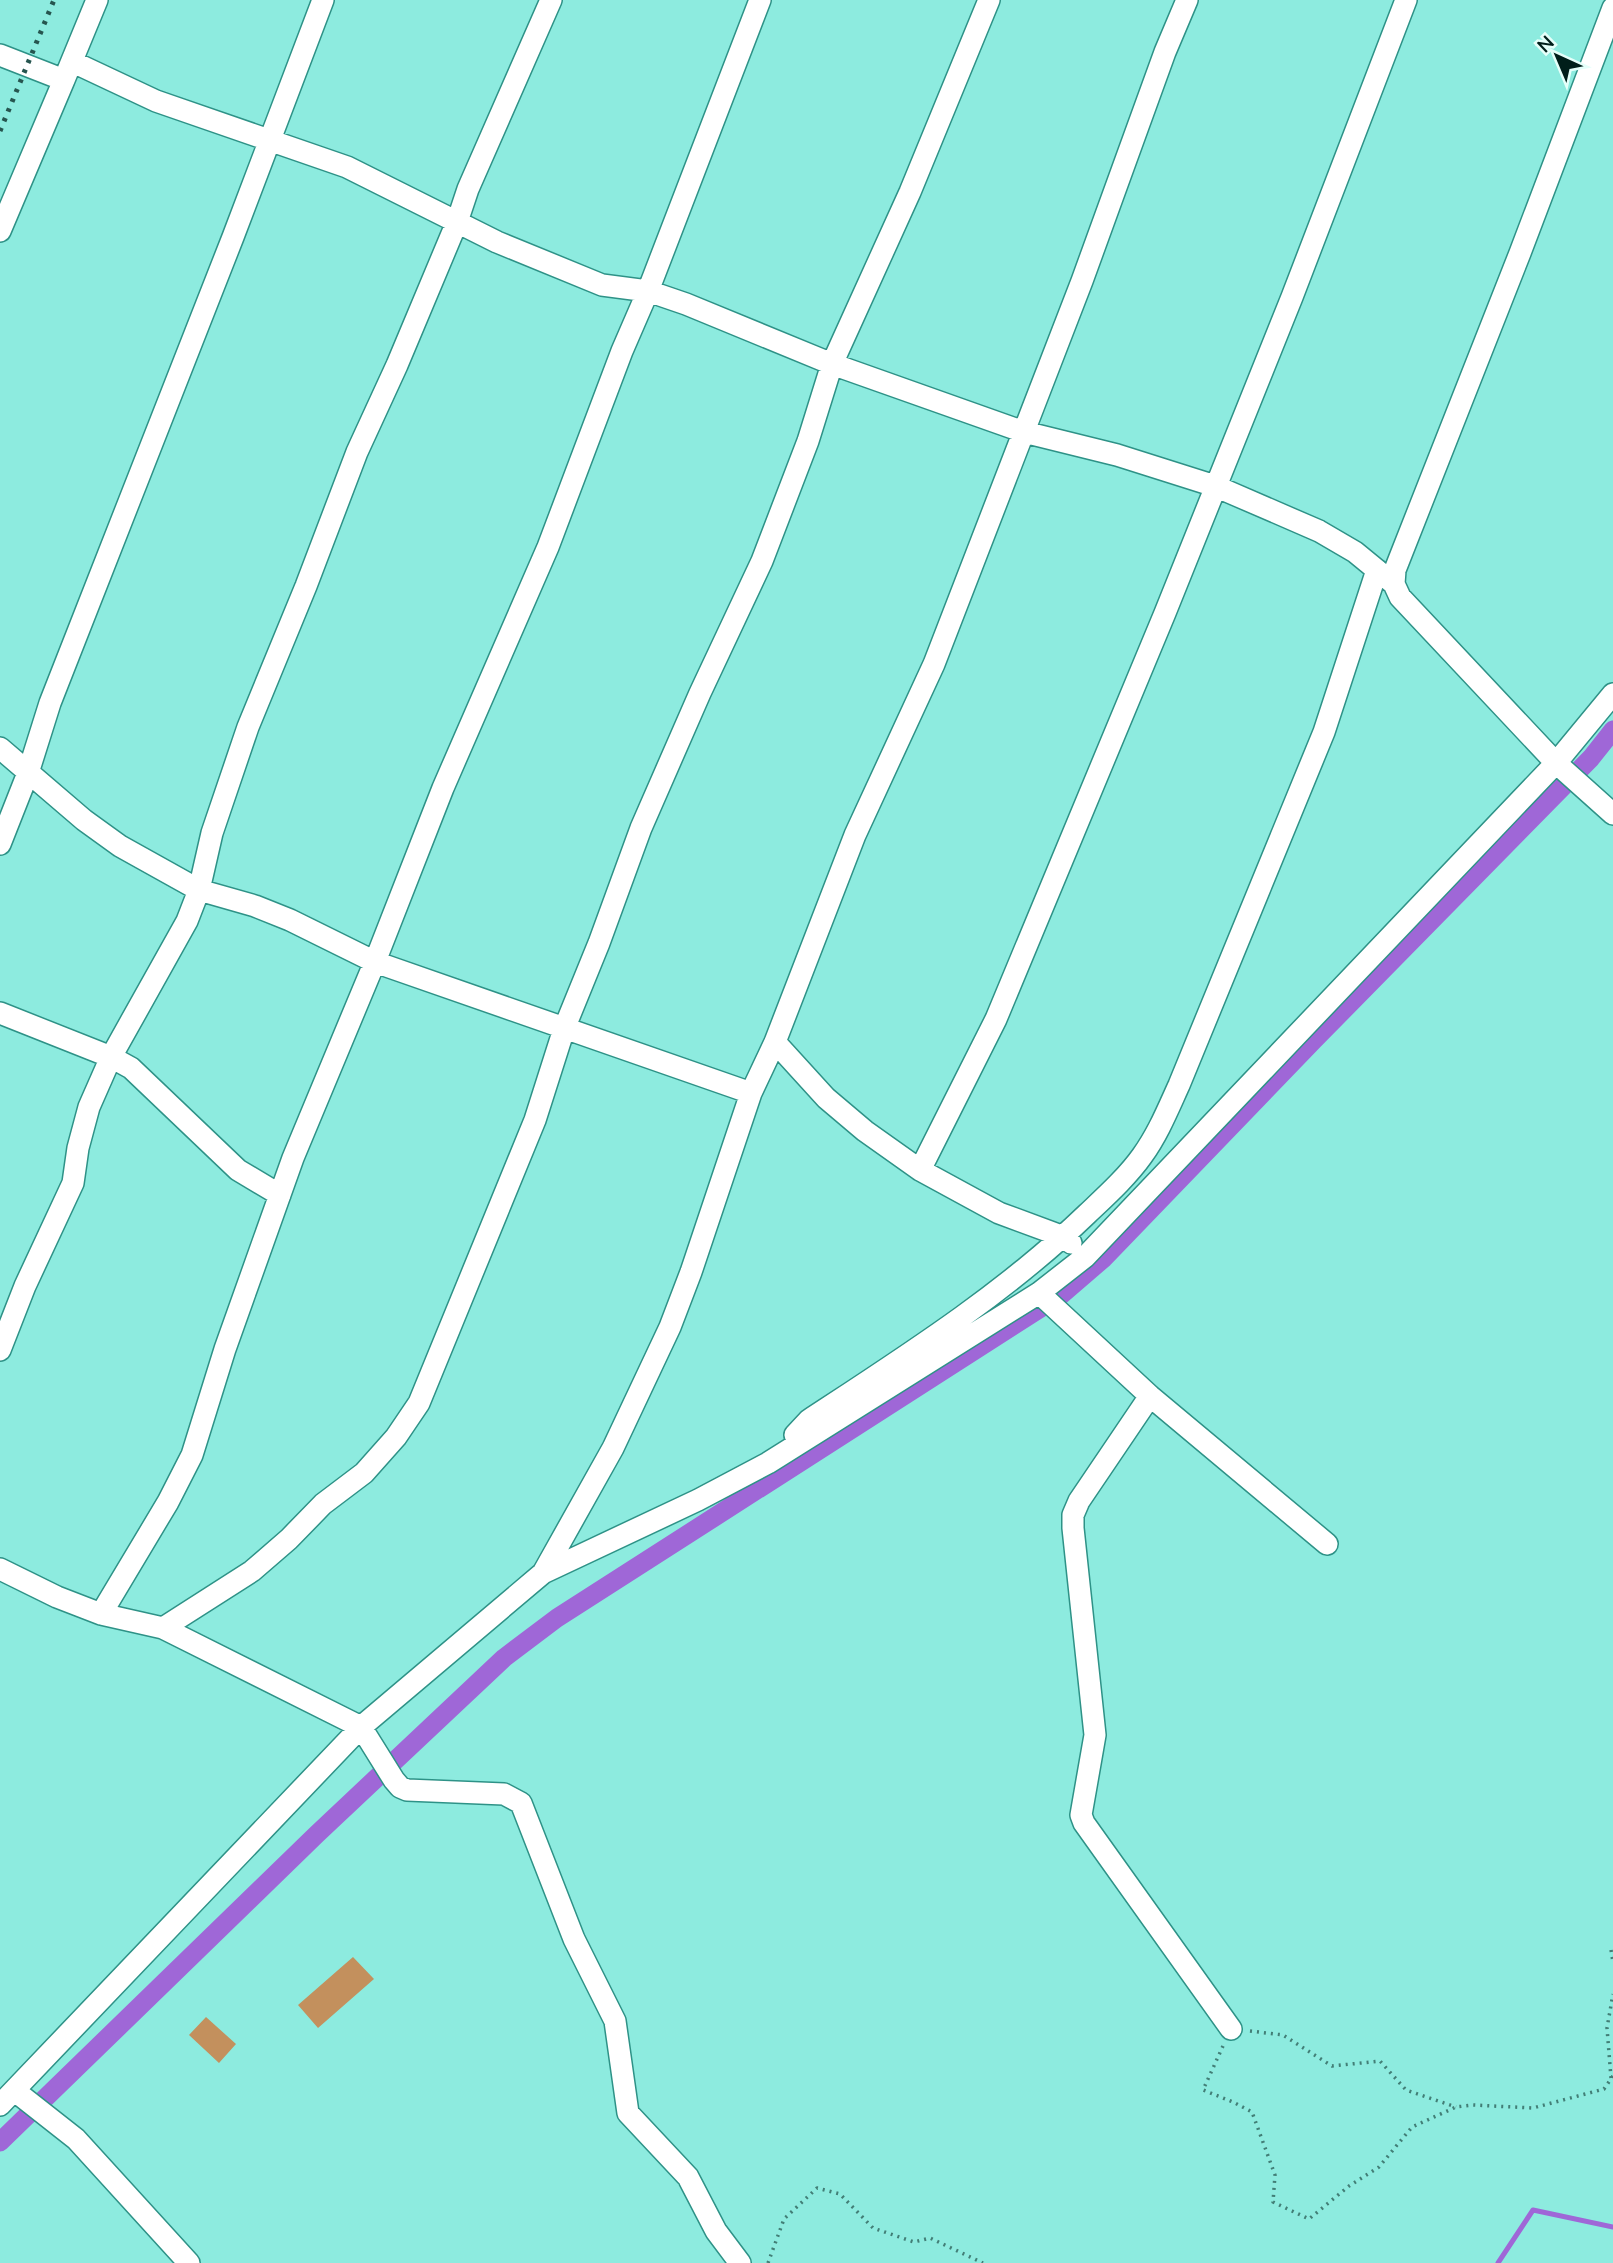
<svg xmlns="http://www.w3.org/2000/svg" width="1613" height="2263" font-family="Mulish,sans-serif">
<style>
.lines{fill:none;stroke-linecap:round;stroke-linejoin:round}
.stream{stroke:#9f67d7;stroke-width:5}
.canal{stroke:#9f67d7;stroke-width:19}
.building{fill:#c3905d}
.street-casing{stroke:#2e9287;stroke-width:24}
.path{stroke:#427e76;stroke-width:3.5;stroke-dasharray:2 5;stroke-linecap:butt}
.street{stroke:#fff;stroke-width:21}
.rail{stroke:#26554f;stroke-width:5;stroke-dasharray:3.5 7;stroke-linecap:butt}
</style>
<rect width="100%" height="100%" fill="#8debdf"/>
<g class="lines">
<!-- stream -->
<path class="stream" d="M1498,2263L1533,2210L1613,2227"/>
<!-- canal -->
<path class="canal" d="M0,2142L317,1834L504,1658L557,1618L1061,1295L1104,1258L1314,1040L1591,758L1613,730"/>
</g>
<!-- building -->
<path class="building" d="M353,1957L374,1979L318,2028L298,2005Z
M206,2017L236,2044L219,2063L189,2035Z"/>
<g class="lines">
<defs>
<path id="street" d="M1613,8L1520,253L1395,570L1394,584L1400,597L1556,763L1613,814
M0,55L64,80L97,0
M73,62L156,101L347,167L497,242L602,285L648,291L686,304L832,364L1024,432L1117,455L1215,486L1319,531L1355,552L1394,584
M0,231L64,80
M0,748L84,820L120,846L199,890L255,906L290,920L375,962L751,1093
M0,844L28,773L50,703L233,237L323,0
M0,1013L111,1057L131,1068L238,1170L280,1195
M775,1042L826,1098L865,1131L920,1170L999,1213L1064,1237L1071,1243
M920,1170L996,1019L1165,613L1292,297L1406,0
M1039,1293L1150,1396L1327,1544
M0,1350L25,1286L73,1183L78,1148L89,1107L111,1057L187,921L199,890L212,833L248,727L306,586L357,452L397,365L457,222L468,189L551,0
M1150,1396L1079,1501L1073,1515V1528L1095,1735L1081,1815L1084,1823L1231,2029
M795,1435L809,1420C905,1357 1004,1294 1087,1214C1106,1196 1127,1177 1142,1156C1158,1134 1168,1109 1179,1085L1324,732L1377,570
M0,1569L57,1597L101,1614L163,1628L361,1727L394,1780L400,1787L407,1790L504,1794L521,1803L574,1939L615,2021L628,2113L688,2177L716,2231L740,2263
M543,1573L613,1448L670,1327L691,1272L751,1093L775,1042L855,835L934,664L1082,281L1165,52L1187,0
M101,1614L168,1502L192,1455L225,1349L293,1158L376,959L443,788L548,547L622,351L648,291L760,0
M163,1628L252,1571L289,1539L323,1504L364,1473L396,1437L419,1403L535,1120L564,1029L599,943L641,828L700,693L762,561L808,441L832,364L910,192L989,0
M15,2091L76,2139L189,2263
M0,2105L361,1727L543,1573L698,1500L768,1463L1039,1293L1085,1257L1556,763L1613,694"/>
</defs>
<!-- street casing -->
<use href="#street" class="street-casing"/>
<!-- path -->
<path class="path" d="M1611,1950L1613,1962
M1250,2031L1283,2035L1332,2066L1380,2061L1406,2090L1456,2107
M1223,2046L1203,2090L1233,2102L1252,2112L1275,2175L1273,2202L1309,2219L1349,2186L1379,2167L1412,2127L1456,2107L1473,2105L1533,2108L1604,2089L1613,2076
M1611,2078L1607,2028L1613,1994
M768,2263L784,2219L817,2188L840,2194L873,2228L914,2242L930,2238L983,2263"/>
<!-- street -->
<use href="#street" class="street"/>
<!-- rail -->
<path class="rail" d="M0,131L54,0"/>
</g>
<!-- north arrow -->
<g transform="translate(1557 56) rotate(316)" stroke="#e5fffa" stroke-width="5" paint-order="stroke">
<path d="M0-5L12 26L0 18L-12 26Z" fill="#001e1a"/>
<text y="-10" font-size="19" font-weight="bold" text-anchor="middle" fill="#001e1a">N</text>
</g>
</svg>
